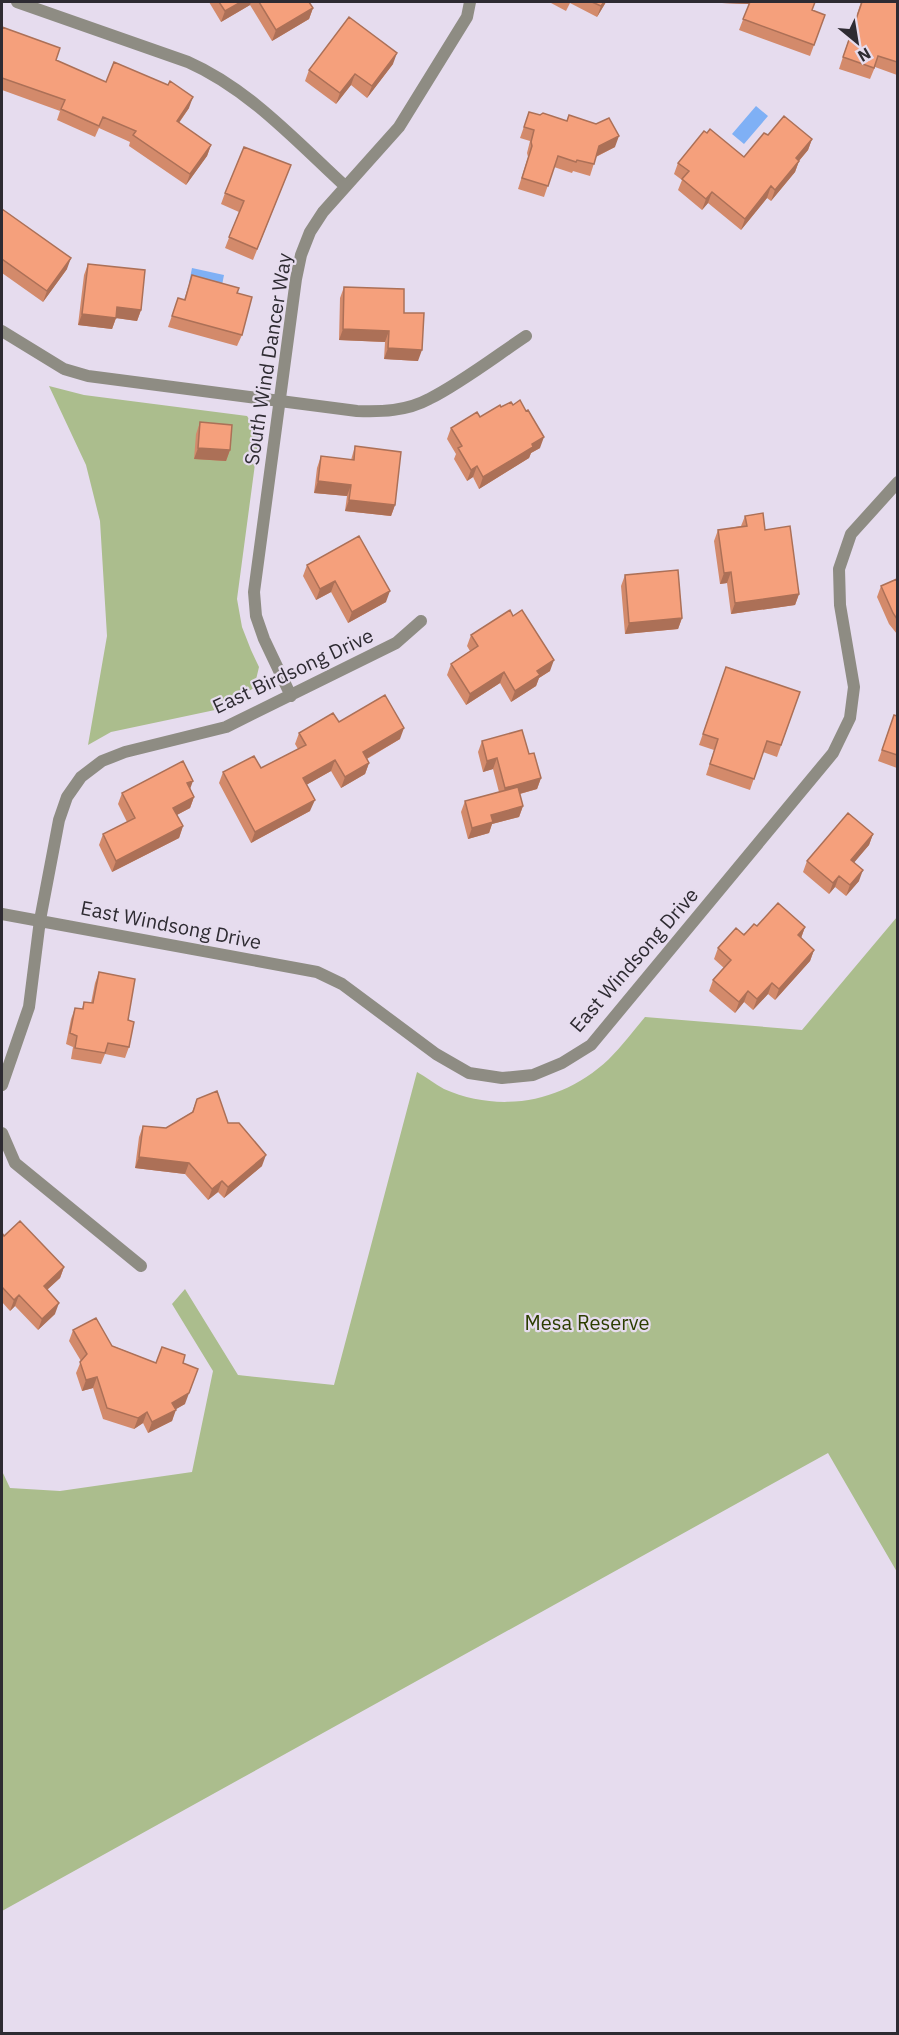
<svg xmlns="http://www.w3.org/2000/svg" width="899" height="2035" font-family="'IBM Plex Sans',sans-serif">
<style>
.green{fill:#abbd8d}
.water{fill:#7fb0f5}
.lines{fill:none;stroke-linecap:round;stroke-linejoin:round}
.street{stroke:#8e8c83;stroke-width:12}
.wall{fill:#d38a6b}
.shaded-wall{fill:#ac7057}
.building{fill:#f5a07c;stroke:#ac7057;stroke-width:1.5}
.labels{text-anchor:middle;stroke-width:4.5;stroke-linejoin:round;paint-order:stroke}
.street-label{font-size:20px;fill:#2e2b32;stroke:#e6dcee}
.park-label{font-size:20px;fill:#2c3d00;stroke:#e6dcee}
</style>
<rect width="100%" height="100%" fill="#e6dcee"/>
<!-- green -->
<path class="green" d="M49,386L84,395L247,416L259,434L237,599L242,627L251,650L259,667L254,688L215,710L111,732L88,745L107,636L100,521L86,465Z
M897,917V1572L828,1453L2,1911V1471L10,1488L60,1491L192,1472L213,1371L172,1304L185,1289L238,1375L334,1385L417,1072C426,1077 435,1084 444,1089C501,1114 564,1102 609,1059C622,1046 633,1031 645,1017L802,1030Z"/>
<!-- water -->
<path class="water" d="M756,106L768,116L744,144L732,134Z
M192,268L224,275L221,290L189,283Z"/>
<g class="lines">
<!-- street -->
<path class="street" d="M17,2L188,62C249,89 296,141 345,186
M2,331L64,369L88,376L357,411C381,412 407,411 429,399C461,383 496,356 526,336
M291,696L264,639L256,616L254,592L296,279L301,255L310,232L323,212L399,127L467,17L470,2
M2,914L317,972L342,984L436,1054L469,1073L502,1078L533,1075L562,1063L591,1045L833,753L850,718L854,687L840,605L839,569L851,534L898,482
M2,1085L29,1007L40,920L59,820L67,797L81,777L102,761L125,752L226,727L396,643L421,621
M2,1133L15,1163L141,1266"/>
</g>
<!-- wall -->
<path class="wall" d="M209,2H309L313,8L309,19L272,41L250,5L221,22Z
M551,2H606L597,17L570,3L566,11L551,3Z
M695,2H815L812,10L825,15L810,56L739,30L749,4Z
M861,2H897V75L875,67L870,79L839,69Z
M2,27L56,60L106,82L189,108L179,123L211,145L207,156L186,185L129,146L130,142L99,128L95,137L57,120L60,111L2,90Z
M393,64L367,98L351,85L336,104L305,81L309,70Z
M529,112L615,147L596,157L590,176L573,171L572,173L554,167L544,197L518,189L528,157L527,153L530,141L520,138Z
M768,135L812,139L808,150L799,161L795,172L771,201L767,198L741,230L708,203L702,210L678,190L682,180L674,174L678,163L744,157Z
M291,165L253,260L225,248L239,212L221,204L225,193Z
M2,209L67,269L43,302L2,273Z
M88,264L141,310L137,321L116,318L112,329L78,325L84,275Z
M192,275L237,293L242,335L237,346L168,327L178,298L184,300Z
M344,287L404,313L418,361L384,359L385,342L339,340L340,298Z
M501,407L540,448L531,453L529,458L479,489L473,477L467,481L454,459L456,454L447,439L451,428L480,417Z
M200,422L230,450L226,461L194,459L196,434Z
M355,446L395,505L391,516L345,511L347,496L314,493L317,468L321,456L351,460Z
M745,516L765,530L799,594L795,605L731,614L727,583L720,584L714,541L718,530L741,526Z
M307,565L386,602L348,623L331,592L316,600L303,576Z
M625,575L682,618L678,629L625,634L621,586Z
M897,579V634L889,624L877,597L881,586Z
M471,635L550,671L539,678L536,686L511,702L500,683L466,705L447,675L451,664L470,651L467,646Z
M726,667L800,692L777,757L763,752L750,790L706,775L714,750L699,745Z
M894,715L897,716V768L878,761Z
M339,722L400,739L367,759L369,763L365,774L341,788L331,771L306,785L310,811L251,843L219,783L223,772L261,768L298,749L295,744L299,733Z
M482,741L529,754L541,778L537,789L520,794L523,806L519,817L492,824L489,833L468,839L461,812L465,801L499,792L493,769L483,772L478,752Z
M190,788L194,797L190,808L177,815L183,826L179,838L112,872L99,845L103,834L127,822L118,804L122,793Z
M873,834L869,845L854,862L859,881L846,896L835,887L829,894L803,872L807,861Z
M757,926L805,927L801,938L814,950L810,961L775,1000L768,994L753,1010L744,1002L735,1013L709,991L713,980L724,968L714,959L718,948Z
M99,972L128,1020L129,1047L125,1058L105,1054L101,1064L71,1059L73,1047L66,1044L71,1019L75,1008L82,1009L84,1002L91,1003L95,983Z
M197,1099L228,1123L262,1166L224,1198L218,1192L208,1200L185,1174L135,1168L139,1137L143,1126L166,1128L192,1112Z
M2,1233L4,1236L64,1267L60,1278L47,1290L55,1314L38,1330L15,1306L10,1311L2,1302Z
M73,1330L156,1363H183L185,1404L175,1409L172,1421L148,1433L143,1423L134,1429L103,1419L93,1388L82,1391L76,1373L81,1361L69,1341Z"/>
<!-- shaded-wall -->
<path class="shaded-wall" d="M241,2H251L250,5L221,22L225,11Z
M604,2H606L597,17L601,6Z
M695,2H750L749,4Z
M313,8L309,19L272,41L276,30Z
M397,53L393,64L367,98L372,86Z
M355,74L351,85L336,104L340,93Z
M193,97L189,108L172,132L177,121Z
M619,136L615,147L595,157L599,146Z
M812,139L808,150L792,169L796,158Z
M211,145L207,156L186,185L190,174Z
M799,161L795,172L771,201L775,190Z
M771,186L767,198L741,230L745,219Z
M712,192L708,203L702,210L706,199Z
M71,258L67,269L43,302L47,291Z
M117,307L141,310L137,321L116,318L112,329L78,325L82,314Z
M343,329L389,331L385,342L339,340Z
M388,348L422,350L418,361L384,359Z
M544,437L540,448L531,453L529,458L479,489L483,477L532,444Z
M198,448L230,450L226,461L194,459Z
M477,466L473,477L467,481L471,470Z
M318,481L351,485L347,496L314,493Z
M349,500L395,505L391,516L345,511Z
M731,572L727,583L720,584L724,573Z
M335,581L331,592L316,600L320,589Z
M390,591L386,602L348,623L352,612Z
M799,594L795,605L731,614L735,603Z
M682,618L678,629L625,634L629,623Z
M554,660L550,671L539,678L536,686L511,702L515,691L537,671Z
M504,672L500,683L466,705L470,694Z
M404,728L400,739L359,763L363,752Z
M497,758L493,769L483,772L487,761Z
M335,760L331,771L299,789L303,778Z
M369,763L365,774L341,788L345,777Z
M541,778L537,789L501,799L505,788Z
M193,781L189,792L187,783Z
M194,797L190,808L169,819L173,808Z
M315,800L310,811L251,843L255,832Z
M523,806L519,817L492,824L489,833L468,839L472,828L491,815Z
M183,826L179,838L112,872L116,861Z
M873,834L869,845L847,871L851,860Z
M863,870L859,881L846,896L850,885Z
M839,876L835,887L829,894L833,883Z
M805,927L801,938L798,935Z
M814,950L810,961L775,1000L779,989Z
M772,983L768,994L753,1010L757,999Z
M748,991L744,1002L735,1013L739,1002Z
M266,1155L262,1166L224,1198L228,1187Z
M139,1157L189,1163L185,1174L135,1168Z
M222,1181L218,1192L208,1200L212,1189Z
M64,1267L60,1278L39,1297L44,1286Z
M19,1295L15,1306L10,1311L14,1300Z
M59,1303L55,1314L38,1330L42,1319Z
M198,1369L185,1404L168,1414L172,1403Z
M97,1377L93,1388L82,1391L86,1380Z
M176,1410L172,1421L148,1433L152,1422Z
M147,1412L143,1423L134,1429L138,1418Z"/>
<!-- building -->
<path class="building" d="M219,2H241L225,11Z
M259,2H309L313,8L276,30Z
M592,2H604L601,6Z
M750,2H815L812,10L825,15L814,45L743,19Z
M862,2H897V62L878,56L874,68L843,57Z
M349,17L397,53L372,86L355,74L340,93L309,70Z
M2,27L60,48L56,60L106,82L114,62L168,85L170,81L193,97L177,121L211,145L190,174L133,135L136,131L103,117L99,126L61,109L65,100L2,78Z
M529,112L540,115L543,113L567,121L569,115L596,124L609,118L619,136L599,146L594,164L577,160L576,162L558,156L548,186L522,178L532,146L531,142L534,130L524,127Z
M784,116L812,139L796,158L799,161L775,190L771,186L745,219L712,192L706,199L682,179L689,171L678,163L704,131L707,133L710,129L744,157L764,133L768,135Z
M244,147L291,165L257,249L229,237L244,201L225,193Z
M2,209L71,258L47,291L2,259Z
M88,264L145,270L141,310L117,307L116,318L82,314Z
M192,275L239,288L237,293L252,297L242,335L172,316L178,298L185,300Z
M344,287L404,289V313H424L422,350L388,348L389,331L343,329Z
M520,400L526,411L528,410L544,437L532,444L533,447L483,477L477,466L471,470L458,448L462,446L451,428L477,412L480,417L500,405L501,407L511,402L513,405Z
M200,422L232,425L230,450L198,448Z
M355,446L401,452L395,505L349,500L351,485L318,481L321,456L354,460Z
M763,513L765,530L790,526L799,594L735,603L731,572L724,573L718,530L747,526L745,516Z
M359,536L390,591L352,612L335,581L320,589L307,565Z
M678,570L682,618L629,623L625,575Z
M897,579V619L893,613L881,586Z
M510,610L513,616L522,610L554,660L537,671L540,675L515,691L504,672L470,694L451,664L478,646L471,635Z
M726,667L800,692L781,745L767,741L754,779L710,764L718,739L703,734Z
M385,695L404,728L363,752L369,763L345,777L335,760L303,778L315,800L255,832L223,772L254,756L261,768L306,745L299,733L333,713L339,722Z
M894,715L897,716V755L882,750Z
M522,730L529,754L534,753L541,778L505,788L497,758L487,761L482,741Z
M183,761L193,781L187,783L194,797L173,808L183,826L116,861L103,834L135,818L122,793Z
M518,787L523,806L491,815L493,822L472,828L465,801Z
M848,813L873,834L851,860L863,870L850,885L839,876L833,883L807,861Z
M778,903L805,927L798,935L814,950L779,989L772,983L757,999L748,991L739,1002L713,980L731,960L718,948L736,928L744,935L754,924L757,926Z
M99,972L135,979L128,1020L134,1022L129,1047L108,1043L105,1053L75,1048L77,1036L70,1033L75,1008L83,1009L84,1002L93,1003Z
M217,1091L228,1123H239L266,1155L228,1187L222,1181L212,1189L189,1163L139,1157L143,1126L166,1128L193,1112L197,1099Z
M20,1221L64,1267L44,1286L59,1303L42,1319L19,1295L14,1300L2,1287V1233L4,1236Z
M96,1318L112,1346L156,1363L162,1347L185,1355L183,1363L198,1369L189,1393L172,1403L176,1410L152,1422L147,1412L138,1418L107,1408L97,1377L86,1380L80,1362L87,1354L73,1330Z"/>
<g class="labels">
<!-- street labels -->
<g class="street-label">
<text transform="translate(268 359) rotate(-81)" y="7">South Wind Dancer Way</text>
<text transform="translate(293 671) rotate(-25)" y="7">East Birdsong Drive</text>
<text transform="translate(171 925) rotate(11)" y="7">East Windsong Drive</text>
<text transform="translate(634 960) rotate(-49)" y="7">East Windsong Drive</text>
</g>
<!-- park labels -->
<g class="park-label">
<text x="587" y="1330">Mesa Reserve</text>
</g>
</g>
<!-- border -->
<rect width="899" height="2035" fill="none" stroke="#2e2b32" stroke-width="6"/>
<!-- north arrow -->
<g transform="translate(857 42) rotate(150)" stroke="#e6dcee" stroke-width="4.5" paint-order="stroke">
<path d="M0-4.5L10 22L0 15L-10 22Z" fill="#2e2b32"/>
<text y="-9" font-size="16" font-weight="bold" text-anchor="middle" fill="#2e2b32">N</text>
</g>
</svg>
